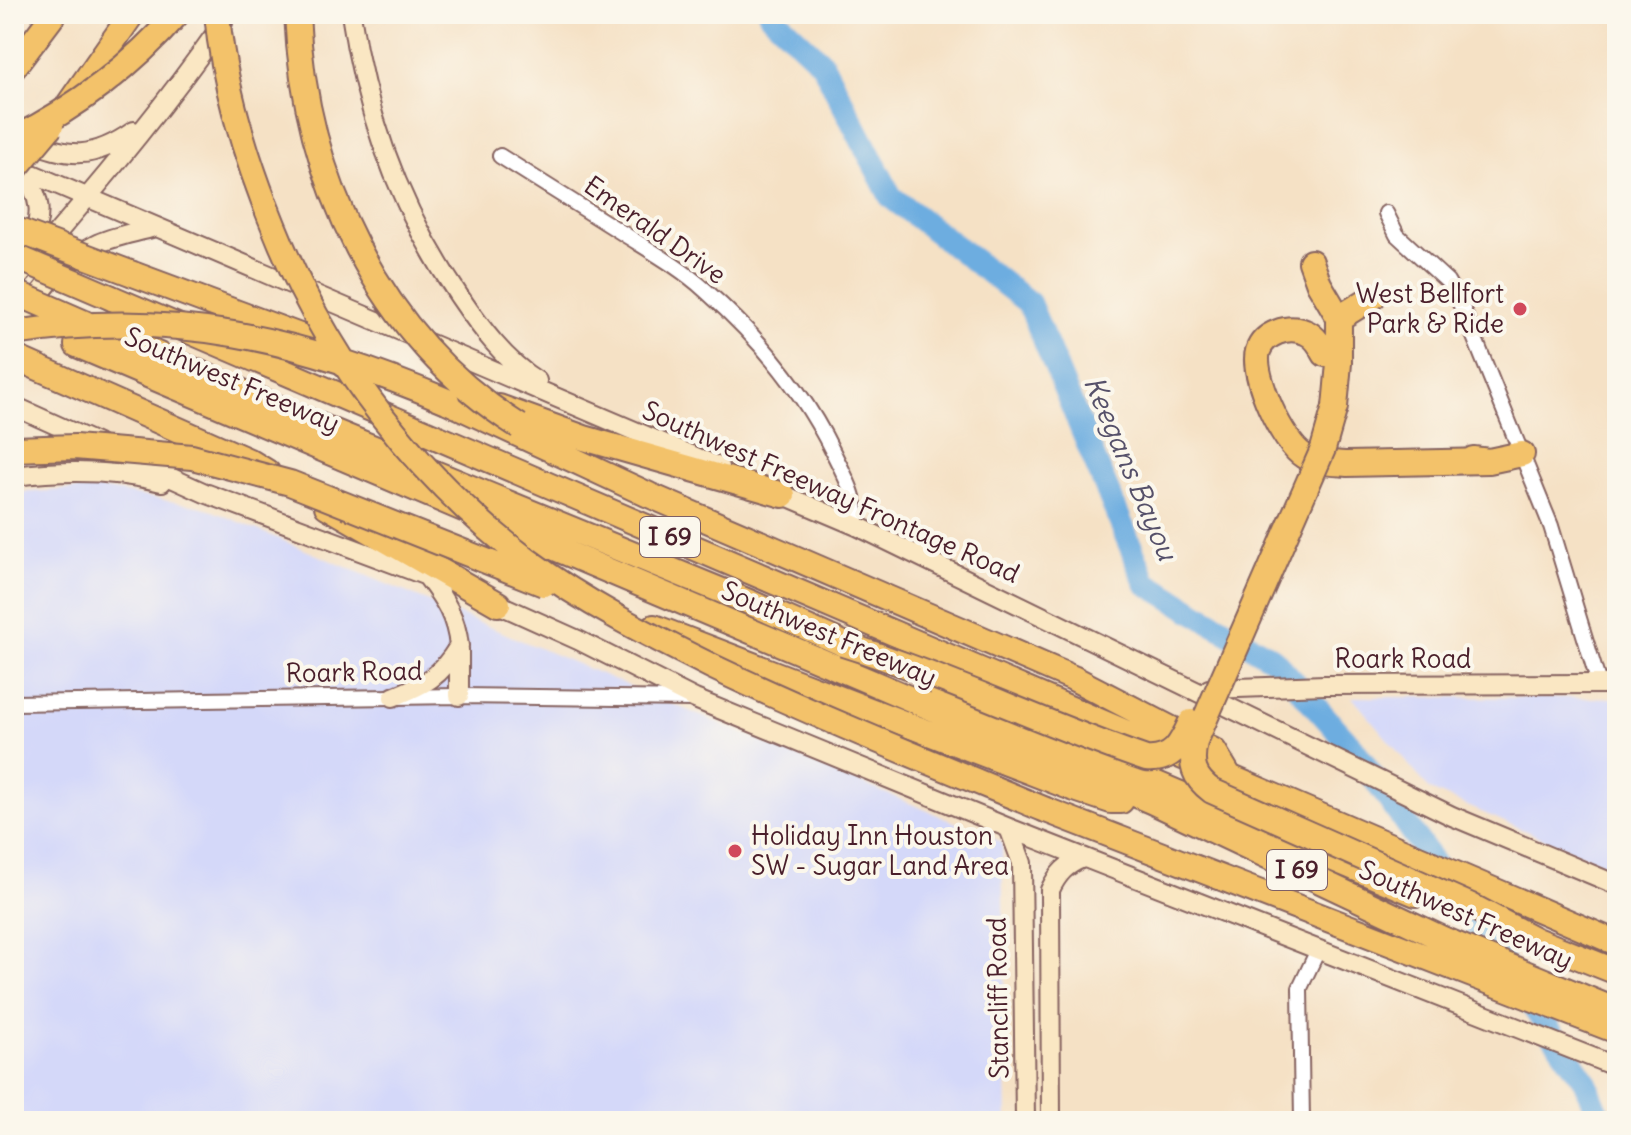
<svg xmlns="http://www.w3.org/2000/svg" width="1631" height="1135" font-family="Delius,sans-serif">
<style>
.built{fill:#d4d8f9}
.lines{fill:none;stroke-linecap:round;stroke-linejoin:round}
.river{stroke:#6dade0;stroke-width:24}
.street-casing{stroke:#866361;stroke-width:18}
.secondary-casing{stroke:#866361;stroke-width:22}
.highway-casing{stroke:#866361;stroke-width:28}
.street{stroke:#fff;stroke-width:14}
.secondary{stroke:#fae7c3;stroke-width:18}
.highway{stroke:#f3c26a;stroke-width:24}
.highway-bridge-casing{stroke:#866361;stroke-width:28;stroke-linecap:butt}
.highway-bridge{stroke:#f3c26a;stroke-width:24}
.poi-dot{fill:#d1495b;stroke:#fbf7ec;stroke-width:3}
.labels{text-anchor:middle;stroke-width:8;stroke-linejoin:round;paint-order:stroke}
.shield{fill:#fbf7ec;stroke:#7f6065;stroke-width:2}
.shield-label{font-size:24px;font-weight:bold;fill:#4a1f2b}
.street-label{font-size:26px;fill:#4a1f2b;stroke:#fbf7ec}
.poi-label{font-size:26px;fill:#4a1f2b;stroke:#fbf7ec;text-anchor:end}
.water-label{font-size:28px;font-style:italic;fill:#56516a;stroke:#fbf7ec}
</style>
<rect width="100%" height="100%" fill="#fbf7ec"/>
<filter id="ink" filterUnits="userSpaceOnUse"><feTurbulence type="fractalNoise" baseFrequency=".0125" numOctaves="2"/><feDisplacementMap in="SourceGraphic" scale="16" xChannelSelector="R" yChannelSelector="G"/><feConvolveMatrix kernelMatrix="1 2 1 2 8 2 1 2 1" color-interpolation-filters="sRGB"/></filter>
<filter id="wash" filterUnits="userSpaceOnUse"><feTurbulence type="fractalNoise" baseFrequency=".006" numOctaves="4" result="noise"/><feDisplacementMap in="SourceGraphic" scale="32" xChannelSelector="R" yChannelSelector="G"/><feGaussianBlur stdDeviation="1.8" result="paint"/><feColorMatrix in="noise" values="0 0 0 0 0 0 0 0 0 0 0 0 0 0 0 0 0 1.4 0 .05"/><feComposite in="paint" operator="in"/></filter>
<g filter="url(#wash)">
<rect width="100%" height="100%" fill="#f5e1c5"/>
<!-- built -->
<path class="built" d="M96,488L203,507L1002,842L1007,1121H14V493Z
M1352,697L1617,698V870L1430,790Z"/>
<g class="lines">
<!-- river -->
<path class="river" d="M770,14L822,63L891,197L1029,303L1146,583L1273,659L1353,748L1585,1081L1601,1121"/>
</g>
</g>
<g filter="url(#ink)">
<g class="lines">
<defs>
<path id="street" d="M500,156C542,182 583,208 624,234C651,251 681,268 705,290C756,335 803,390 833,452C845,476 858,498 857,526
M1386,213L1397,235L1447,281L1462,307L1551,526L1599,684
M14,703L459,696L694,699
M1302,1121L1300,988L1318,950"/>
<path id="secondary" d="M351,14C366,116 401,211 459,296C480,327 505,361 537,381
M24,140C71,157 91,161 134,131
M14,166L719,467
M20,170C44,198 42,216 30,249
M14,282C88,199 159,114 223,23
M14,330C36,298 59,263 95,245C113,236 135,233 155,227
M14,406L98,444
M121,455L205,493L443,582
M14,476C62,470 115,470 162,482
M772,490L857,526L1452,816L1617,885
M489,600L578,640L695,699L1009,828L1617,1067
M459,649V696
M1209,689L1325,685L1617,684
M393,697C426,684 440,677 459,646C456,617 445,600 428,578
M1009,828L1022,863L1025,1121
M1051,1121L1050,890C1058,873 1066,865 1083,858"/>
<path id="highway" d="M14,67L54,14
M69,104L132,14
M1311,262L1319,284L1339,318V363L1335,407
M133,274L332,348
M112,298L1617,943
M1339,318L1373,297
M91,325L313,423L749,602L862,652
M77,345L1151,801L1443,939L1617,1011
M1325,354C1321,346 1314,335 1305,332C1288,325 1264,333 1258,351C1251,375 1283,444 1304,456C1316,463 1333,463 1347,464L1489,461
M14,357L249,461L267,472
M447,401L649,495L1073,678L1214,751L1229,776
M499,407L584,438L783,495
M1473,459L1489,461L1522,454
M327,506L498,604
M654,627L1072,788L1111,801H1121
M942,690L999,717L1416,894
M1046,810L1617,1031
M1513,931L1617,972"/>
</defs>
<!-- street casing -->
<use href="#street" class="street-casing"/>
<!-- secondary casing -->
<use href="#secondary" class="secondary-casing"/>
<!-- highway casing -->
<use href="#highway" class="highway-casing"/>
<!-- street -->
<use href="#street" class="street"/>
<!-- secondary -->
<use href="#secondary" class="secondary"/>
<!-- highway -->
<use href="#highway" class="highway"/>
<defs>
<path id="highway-bridge" d="M217,14C224,93 250,171 281,244C333,367 420,479 527,560C585,603 649,635 713,667C822,719 935,764 1046,810
M297,14C304,177 378,337 519,426
M14,139C75,108 132,66 177,14
M14,170L51,126
M14,229L133,274
M14,256L112,298
M14,292L85,323
M14,333C173,308 301,339 447,401
M1335,407L1323,449L1195,742C1190,765 1193,777 1212,791L1469,905L1532,938
M14,449L75,447L192,457L290,483L544,584
M843,644C946,676 1044,724 1146,759C1173,761 1181,744 1191,722"/>
</defs>
<!-- highway-bridge casing -->
<use href="#highway-bridge" class="highway-bridge-casing"/>
<!-- highway-bridge -->
<use href="#highway-bridge" class="highway-bridge"/>
</g>
</g>
<!-- markers -->
<g class="poi-dot">
<circle cx="1520" cy="309" r="8"/>
<circle cx="735" cy="851" r="8"/>
</g>
<g class="labels">
<!-- shield labels -->
<g class="shield">
<rect x="640" y="517" width="60" height="40" rx="6"/>
<rect x="1267" y="850" width="60" height="40" rx="6"/>
</g>
<g class="shield-label">
<text x="670" y="545">I 69</text>
<text x="1297" y="878">I 69</text>
</g>
<!-- street labels -->
<g class="street-label">
<text transform="translate(655 230) rotate(35)" y="9">Emerald Drive</text>
<text transform="translate(232 380) rotate(23)" y="9">Southwest Freeway</text>
<text transform="translate(831 492) rotate(24)" y="9">Southwest Freeway Frontage Road</text>
<text transform="translate(829 634) rotate(23)" y="9">Southwest Freeway</text>
<text x="1403" y="668">Roark Road</text>
<text transform="translate(354 672) rotate(-1)" y="9">Roark Road</text>
<text transform="translate(1466 915) rotate(24)" y="9">Southwest Freeway</text>
<text transform="translate(998 998) rotate(-91)" y="9">Stancliff Road</text>
</g>
<!-- poi labels -->
<g class="poi-label">
<text x="1504" y="303">West Bellfort<tspan x="1504" dy="30">Park &amp; Ride</tspan></text>
<text x="751" y="845" text-anchor="start">Holiday Inn Houston<tspan x="751" dy="30">SW - Sugar Land Area</tspan></text>
</g>
<!-- water labels -->
<g class="water-label">
<text transform="translate(1131 468) rotate(67)" y="10">Keegans Bayou</text>
</g>
</g>
<!-- margin -->
<rect width="1631" height="1135" fill="none" stroke="#fbf7ec" stroke-width="48"/>
</svg>
